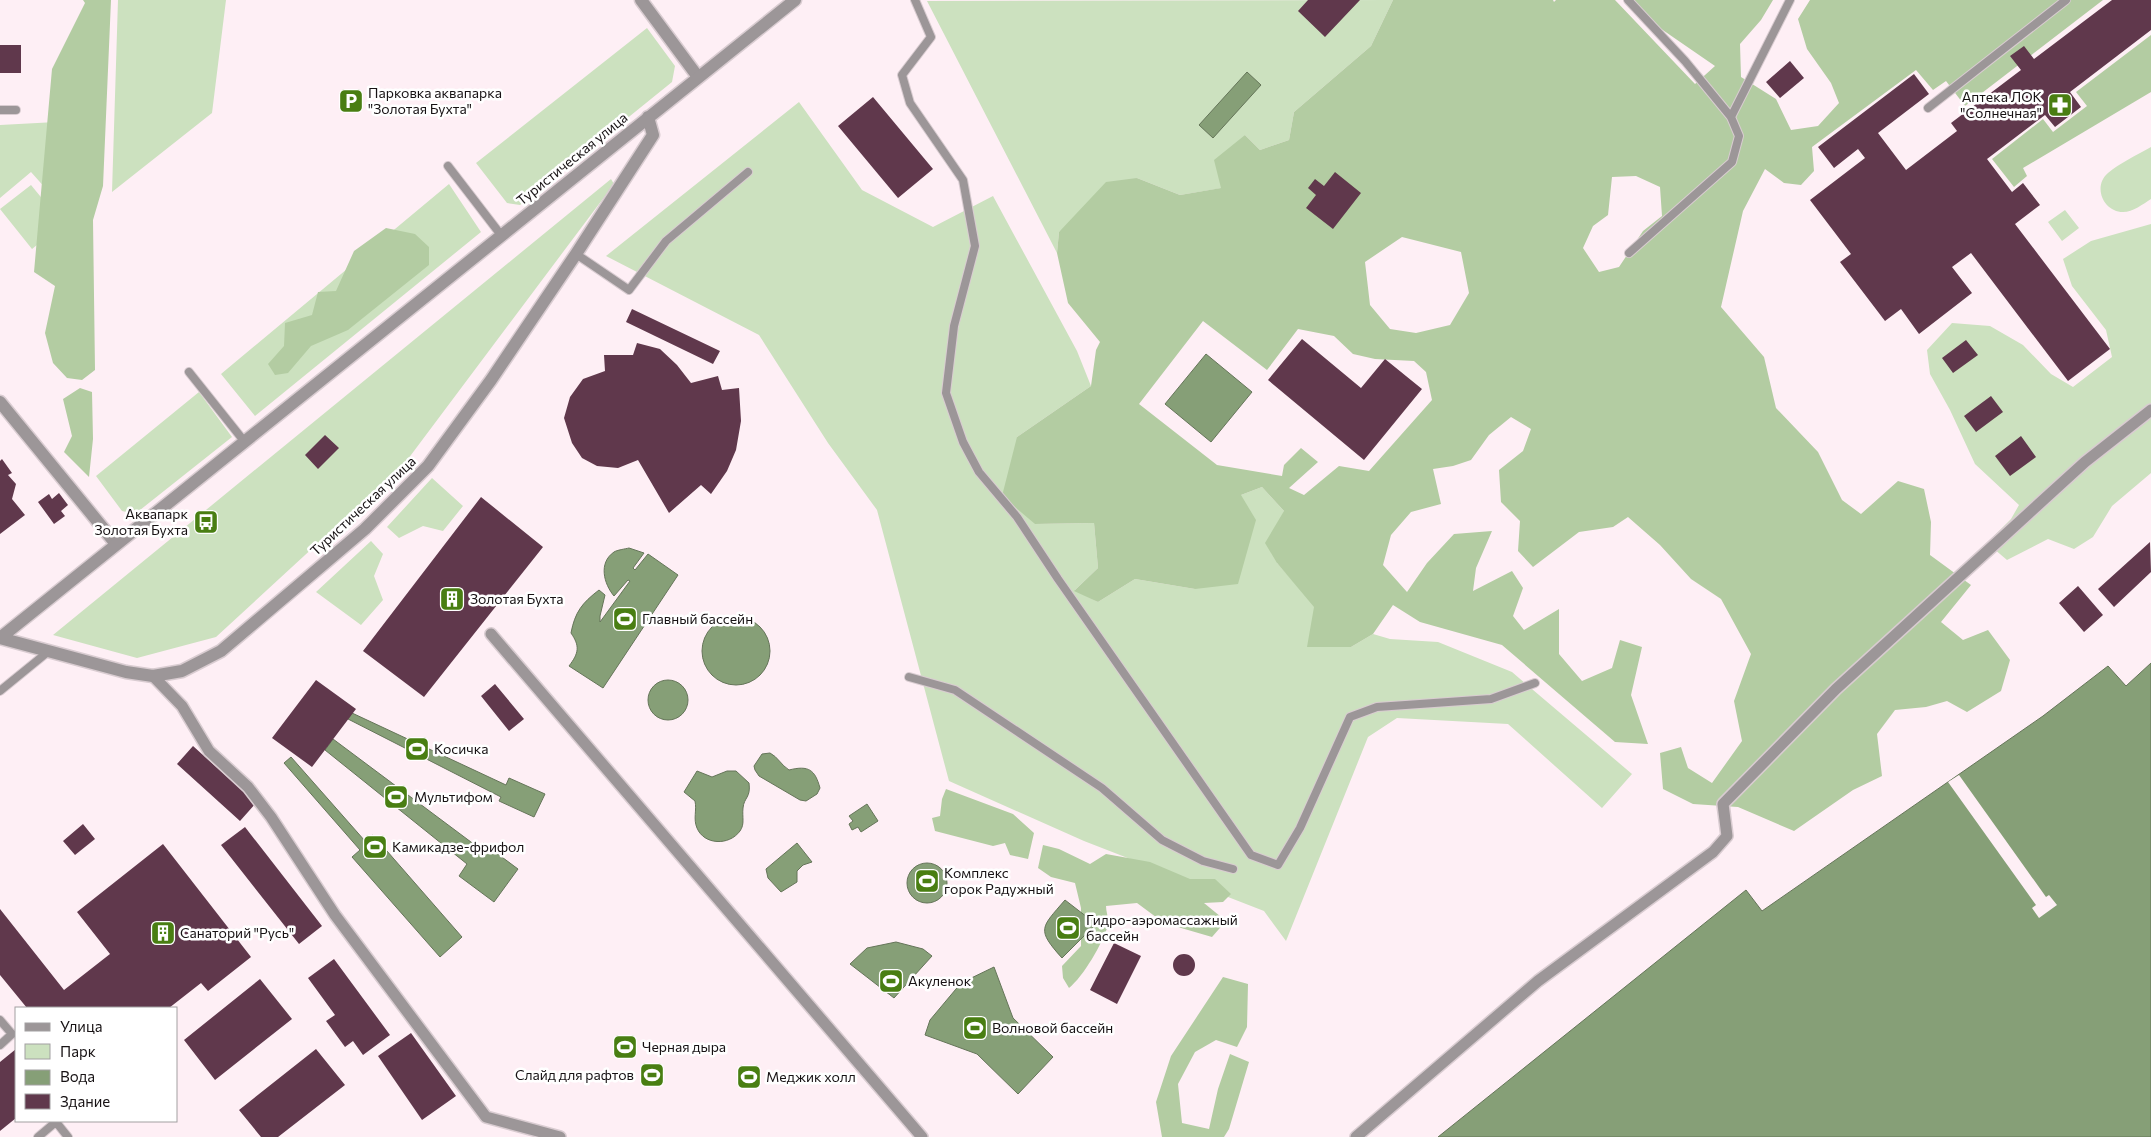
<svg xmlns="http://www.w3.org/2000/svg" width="2151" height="1137" font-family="Commissioner,sans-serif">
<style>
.green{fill:#cce1bf}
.forest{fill:#b3cca2;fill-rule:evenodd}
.water{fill:#869f77;stroke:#657559}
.pier{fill:#feeff5}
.building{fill:#60384c}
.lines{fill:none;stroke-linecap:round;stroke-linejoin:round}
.service-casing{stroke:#d9ccd1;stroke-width:10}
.pedestrian-casing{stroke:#d9ccd1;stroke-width:14}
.minor-casing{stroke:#d9ccd1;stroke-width:15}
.tertiary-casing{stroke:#d9ccd1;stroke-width:15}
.service{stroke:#9c9698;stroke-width:8}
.pedestrian{stroke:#9c9698;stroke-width:11}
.minor{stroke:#9c9698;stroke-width:12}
.tertiary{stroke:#9c9698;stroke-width:12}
.labels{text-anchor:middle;stroke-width:5;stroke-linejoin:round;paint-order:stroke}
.poi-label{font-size:14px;fill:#171214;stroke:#fff;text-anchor:start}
.street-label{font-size:14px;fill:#171214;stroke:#fff}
</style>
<rect width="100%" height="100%" fill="#feeff5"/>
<!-- green -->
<path class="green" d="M118,0H226L212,113L112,192Z
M1393,0L1371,46L1294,112L1289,140L1260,150L1245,135L1222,188L1180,195L1137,178L1059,232L1057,253L927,1Z
M647,28L675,66L672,82L520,205L507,203L476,163Z
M799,102L862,190L933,227L993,196L1077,351L1091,386L1017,437L1035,524L1094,523L1098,568L1075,590L1098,602L1135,579L1195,589L1241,495L1262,487L1284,511L1277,563L1351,647L1373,634L1390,639L1438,642L1512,672L1632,774L1602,808L1508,724L1397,718L1368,737L1286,941L1264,911L1084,841L949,781L877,510L828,443L759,335L606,256Z
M56,122L55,199L31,172L0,198V125Z
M2151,147V199C2143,204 2133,212 2123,212C2104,212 2092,187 2108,173C2120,163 2137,155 2151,147Z
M611,179L614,184L405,463L216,637L137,658L53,635Z
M449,184L481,232L255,416L221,374Z
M31,185L63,224L32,249L0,209Z
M2065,210L2079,228L2062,241L2048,222Z
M2151,224V473L2112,506L2093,537L2074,549L2048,539L2007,560L1987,543L2011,519L2019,505L1975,464L1950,410L1930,374L1927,350L1952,323L1990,326L2023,345L2051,374L2073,387L2112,357L2106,330L2072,286L2063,259L2091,241Z
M199,392L232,437L135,514L122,511L96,476Z
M432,478L463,506L443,531L423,526L399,538L387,527Z
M371,541L383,554L374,576L383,600L361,625L316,592Z"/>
<!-- forest -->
<path class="forest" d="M83,0H111L103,186L93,220L95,370L82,380L67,378L53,363L45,333L55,286L34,272L52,69L85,3Z
M1393,0H1553L1554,2L1556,0H1615L1695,84L1715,66L1654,24L1632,0H1773L1761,20L1740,44L1741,77L1776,99L1791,130L1818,126L1839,103L1831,83L1807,49L1798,19L1810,0H2103L1965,106L1946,81L1933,90L1916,70L1812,147L1814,171L1801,185L1784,183L1765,169L1743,211L1721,307L1764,357L1776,408L1818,452L1842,500L1861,514L1898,481L1924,489L1931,522L1930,555L1971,585L1941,622L1963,640L1988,630L2010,660L2001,691L1967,712L1947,701L1926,707L1895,710L1877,734L1882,776L1853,790L1794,831L1738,807L1693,804L1663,789L1660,753L1681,747L1688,768L1712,783L1742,741L1734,701L1751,654L1721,599L1691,579L1660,545L1628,517L1613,527L1579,532L1533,567L1518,551L1520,521L1501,502L1499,470L1523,451L1531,429L1511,417L1489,435L1471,460L1453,466L1433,469L1441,504L1411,512L1391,535L1383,565L1407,592L1427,563L1454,534L1492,531L1476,568L1473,591L1512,571L1523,588L1513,616L1524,630L1559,609V654L1582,681L1612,668L1620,640L1642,647L1631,695L1648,744L1615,742L1502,645L1420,622L1393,605L1373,634L1351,647H1307L1314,607L1277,563L1265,543L1284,511L1262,487L1241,495L1256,520L1238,584L1195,589L1135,579L1098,602L1074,591L1098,568L1094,523L1035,524L1002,496L1017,437L1091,386L1096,350L1100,342L1068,303L1057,253L1059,232L1106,182L1137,178L1180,195L1221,188L1214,160L1245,135L1260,150L1289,140L1294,112L1371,46ZM1636,176L1660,187L1662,216L1643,231L1619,267L1599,272L1583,248L1593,226L1608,215L1612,177ZM1402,237L1461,252L1469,293L1450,325L1416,333L1390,329L1370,305L1365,262ZM1203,321L1267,370L1298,329L1334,336L1353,354L1375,359L1414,361L1426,372L1432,400L1369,471L1339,466L1304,495L1289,488L1318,462L1301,448L1284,465L1282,476L1217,465L1139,404Z
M2151,35V92L2023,168L2027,176L2014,187L1992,159L2043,119L2053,132L2087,106L2076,92Z
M386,228L415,234L429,247V265L348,330L311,346L288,373L275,375L268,364L284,346L285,323L312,315L318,292L336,291L354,251Z
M80,388L92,392L93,439L89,477L64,452L72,436L63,399Z
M946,789L1013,814L1034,833L1028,859L1010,855L1005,843L993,846L935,831L932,818L940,816L942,799Z
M1043,845L1059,849L1090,864L1106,854L1150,862L1190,879H1215L1231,894L1223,902L1204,903L1226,921L1212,937L1164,923L1137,903L1106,906C1106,912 1109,919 1108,925C1103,943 1083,977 1069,988L1063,978L1062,966L1081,946V908L1075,883L1051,877L1038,868Z
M1223,977L1248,984L1247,1027L1237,1047L1216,1040L1195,1052L1178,1084L1182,1123L1209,1129L1218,1089L1230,1054L1249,1062L1229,1129L1224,1137H1162L1156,1102L1171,1056Z"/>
<!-- water -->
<path class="water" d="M1247,72L1261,85L1213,138L1199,125Z
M1206,354L1252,392L1211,442L1165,404Z
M629,548L644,553L633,568L635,570L648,554L678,575L603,688L569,666C579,653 580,646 571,633C575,612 582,603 599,590L605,595L600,616V622L630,581L628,580L614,596C604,584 598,563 614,552C617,550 625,549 629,548Z
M702 651a34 34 0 1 1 68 0a34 34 0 1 1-68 0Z
M2151,663V1137H1438L1746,890L1762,911L2043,716L2108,666L2126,686Z
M648 700a20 20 0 1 1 40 0a20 20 0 1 1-40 0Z
M352,713L506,785L509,778L545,794L534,817L499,801L501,797L348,719Z
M333,739L479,848L483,843L518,869L494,902L459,876L467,864L325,750Z
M770,753C778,757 781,765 789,770C809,765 815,770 820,788L817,794L806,801L800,800L759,776L755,770L754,766L762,754Z
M291,757L365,841L373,835L462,937L440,957L352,857L360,850L284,763Z
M697,771L712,777L727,771H736L749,783C751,798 744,797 743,808C742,817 745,824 740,831C729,846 704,845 697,828C693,819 697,810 695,801L684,792Z
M867,804L878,821L861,832L858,827L852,830L849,824L853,821L849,816Z
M797,843L812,862L803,865L797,871V882L781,892L768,878L766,869Z
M907 883a20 20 0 1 1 40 0a20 20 0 1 1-40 0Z
M1065,900L1096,924L1062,958C1036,929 1041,928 1065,900Z
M896,942L923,949L932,956L894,998L850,964L867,948Z
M994,967L1013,1018L1053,1057L1018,1094L977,1054L925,1035L930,1020L961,983Z"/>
<!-- pier -->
<path class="pier" d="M1959,775L2046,897L2049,895L2057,905L2039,918L2032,908L2036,905L1948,782Z"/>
<!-- building -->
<path class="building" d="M1308,0H1360L1325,37L1298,11Z
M2112,0H2151V30L2070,92L2081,107L2055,127L2045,115L1987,159L2012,192L2023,183L2040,205L2015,224L2110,349L2068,381L1971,253L1952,267L1972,293L1919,334L1901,309L1885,321L1840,262L1851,254L1810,200L1865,158L1858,149L1834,168L1818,147L1914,74L1929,94L1878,133L1906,170L1957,131L1951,123L2021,70L2010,56L2024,46L2034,59Z
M0,45H21V73H0Z
M1790,61L1804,78L1780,98L1766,82Z
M873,97L933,169L898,198L838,126Z
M1335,172L1361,193L1333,229L1306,208L1316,195L1308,188L1315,179L1324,186Z
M632,309L720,351L713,364L626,322Z
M1302,339L1361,388L1385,359L1422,389L1364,460L1268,380Z
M1966,340L1978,355L1953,373L1942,358Z
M637,343L660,349L677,365L691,383L718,376L722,390L739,388L741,421L736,450L727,471L711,494L701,485L669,513L638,460L618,468L597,466L582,458L572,443L564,418L570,397L583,379L605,371L604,355H633Z
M1991,396L2003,412L1976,432L1964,416Z
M325,435L339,448L318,469L305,455Z
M2021,436L2036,457L2010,476L1995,456Z
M2,459L12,473L8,475L16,484L12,499L25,515L0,534V461Z
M59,493L68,505L61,511L65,516L54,524L38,502L49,494L52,499Z
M481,497L543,547L424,697L363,651Z
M2150,542L2151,572L2114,607L2098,589Z
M2078,586L2103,615L2084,632L2059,603Z
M316,680L356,709L312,767L272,738Z
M495,684L524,719L509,731L481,696Z
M193,746L256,803L240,821L177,764Z
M83,824L95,839L75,855L63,841Z
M245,827L322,926L299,944L221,845Z
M163,844L251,957L208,991L201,983L169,1008H27L0,975V909L64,990L110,954L77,912Z
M1114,943L1141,956L1117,1004L1090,990Z
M1173 965a11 11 0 1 1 22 0a11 11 0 1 1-22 0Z
M334,959L390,1035L363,1055L353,1041L345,1047L326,1021L335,1015L308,978Z
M260,979L292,1019L215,1080L184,1040Z
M411,1033L456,1096L422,1120L378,1056Z
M16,1049V1118L0,1131V1062Z
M316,1049L345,1085L278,1137H261L239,1110Z"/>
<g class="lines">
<defs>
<path id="service" d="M915,0L931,37L902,75L910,103L963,180L975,246L954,326L946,393L963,442L979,472L1017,517L1058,579L1251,855L1278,865L1300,828L1350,717L1377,707L1491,699L1535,683
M1628,0L1685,61L1731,117L1739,136L1732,162L1629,253
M1928,108L2066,0
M0,110H16
M1731,117L1790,0
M448,166L501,235
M576,254L629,290L666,241L748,172
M189,372L244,441
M909,677L955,690L1102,788L1162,840L1203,861L1233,869
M0,691L49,651
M0,1020L12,1034L0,1045
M56,1122L68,1137
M38,1137L57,1121"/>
<path id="pedestrian" d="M491,634L922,1137
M153,676L182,706L209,751L248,787L271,817L335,915L486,1117L560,1137
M1356,1137L1538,981L1713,852L1727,836L1723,804L1836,689L2085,462L2151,410"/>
<path id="minor" d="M641,0L698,77
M0,402L116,544"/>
<path id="tertiary" d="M0,638L795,0
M0,638L126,672L153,676L182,671L221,651L365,529L428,466L491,380L576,254L653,135L648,117"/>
</defs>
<!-- service casing -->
<use href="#service" class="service-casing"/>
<!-- pedestrian casing -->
<use href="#pedestrian" class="pedestrian-casing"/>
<!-- minor casing -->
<use href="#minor" class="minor-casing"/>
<!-- tertiary casing -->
<use href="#tertiary" class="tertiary-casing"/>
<!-- service -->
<use href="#service" class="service"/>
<!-- pedestrian -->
<use href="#pedestrian" class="pedestrian"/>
<!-- minor -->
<use href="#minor" class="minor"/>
<!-- tertiary -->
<use href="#tertiary" class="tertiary"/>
</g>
<!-- icons -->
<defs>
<symbol id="parking-square" viewBox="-11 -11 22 22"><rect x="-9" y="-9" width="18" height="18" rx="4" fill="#497e12" stroke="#fff"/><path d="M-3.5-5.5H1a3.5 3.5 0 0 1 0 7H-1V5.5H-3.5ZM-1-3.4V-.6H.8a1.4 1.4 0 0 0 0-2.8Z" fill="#fff"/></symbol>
<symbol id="pharmacy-square" viewBox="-11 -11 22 22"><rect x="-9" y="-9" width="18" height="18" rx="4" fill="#497e12" stroke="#fff"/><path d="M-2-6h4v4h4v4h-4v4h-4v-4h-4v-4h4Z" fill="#fff"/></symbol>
<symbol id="bus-square" viewBox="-11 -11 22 22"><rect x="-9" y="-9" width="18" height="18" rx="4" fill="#497e12" stroke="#fff"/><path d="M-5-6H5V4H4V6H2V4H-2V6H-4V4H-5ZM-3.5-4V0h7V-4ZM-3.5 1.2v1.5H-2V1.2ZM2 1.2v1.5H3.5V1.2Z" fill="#fff"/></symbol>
<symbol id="building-square" viewBox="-11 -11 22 22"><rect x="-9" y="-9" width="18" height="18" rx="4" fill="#497e12" stroke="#fff"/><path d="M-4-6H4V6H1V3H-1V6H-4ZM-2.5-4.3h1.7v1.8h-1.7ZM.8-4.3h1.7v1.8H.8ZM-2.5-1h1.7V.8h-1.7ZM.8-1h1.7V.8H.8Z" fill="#fff"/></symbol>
<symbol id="stadium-square" viewBox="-11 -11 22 22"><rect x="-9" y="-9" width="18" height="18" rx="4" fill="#497e12" stroke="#fff"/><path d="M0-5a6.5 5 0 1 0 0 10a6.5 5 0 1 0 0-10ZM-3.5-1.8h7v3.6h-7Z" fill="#fff"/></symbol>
</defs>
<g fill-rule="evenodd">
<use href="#parking-square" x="337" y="87" width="28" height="28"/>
<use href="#pharmacy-square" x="2046" y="91" width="28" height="28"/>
<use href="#bus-square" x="192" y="508" width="28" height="28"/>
<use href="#building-square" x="438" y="585" width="28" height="28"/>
<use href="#stadium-square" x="611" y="605" width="28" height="28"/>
<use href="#stadium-square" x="403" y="735" width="28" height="28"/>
<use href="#stadium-square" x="382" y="783" width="28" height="28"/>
<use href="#stadium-square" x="361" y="833" width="28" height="28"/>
<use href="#stadium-square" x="913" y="867" width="28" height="28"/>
<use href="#stadium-square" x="1054" y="914" width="28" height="28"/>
<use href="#building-square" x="149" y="919" width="28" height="28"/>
<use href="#stadium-square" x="877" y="967" width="28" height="28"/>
<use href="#stadium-square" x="961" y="1014" width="28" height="28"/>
<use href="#stadium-square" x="611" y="1033" width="28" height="28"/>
<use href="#stadium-square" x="638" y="1061" width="28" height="28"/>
<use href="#stadium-square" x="735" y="1063" width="28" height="28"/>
</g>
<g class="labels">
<!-- poi labels -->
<g class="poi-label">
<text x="368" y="98">Парковка аквапарка<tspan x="368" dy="16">"Золотая Бухта"</tspan></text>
<text x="2042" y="102" text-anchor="end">Аптека ЛОК<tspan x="2042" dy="16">"Солнечная"</tspan></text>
<text x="188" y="519" text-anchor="end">Аквапарк<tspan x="188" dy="16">Золотая Бухта</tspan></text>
<text x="470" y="604">Золотая Бухта</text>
<text x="642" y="624">Главный бассейн</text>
<text x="434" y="754">Косичка</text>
<text x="414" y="802">Мультифом</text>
<text x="392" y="852">Камикадзе-фрифол</text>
<text x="944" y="878">Комплекс<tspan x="944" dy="16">горок Радужный</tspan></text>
<text x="1086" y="925">Гидро-аэромассажный<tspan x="1086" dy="16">бассейн</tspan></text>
<text x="180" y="938">Санаторий "Русь"</text>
<text x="908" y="986">Акуленок</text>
<text x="992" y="1033">Волновой бассейн</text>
<text x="642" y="1052">Черная дыра</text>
<text x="634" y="1080" text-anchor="end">Слайд для рафтов</text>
<text x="766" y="1082">Меджик холл</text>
</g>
<!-- street labels -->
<g class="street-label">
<text transform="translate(572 159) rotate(-39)" y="5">Туристическая улица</text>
<text transform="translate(363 506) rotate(-43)" y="5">Туристическая улица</text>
</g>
</g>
<!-- legend -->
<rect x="15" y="1007" width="162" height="115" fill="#ffffff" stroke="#a2a0a1"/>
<rect x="25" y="1023" width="25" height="8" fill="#9c9698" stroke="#a2a0a1"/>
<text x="60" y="1032" font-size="15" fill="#171214">Улица</text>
<rect x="25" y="1044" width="25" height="15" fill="#cce1bf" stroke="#a2a0a1"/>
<text x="60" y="1057" font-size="15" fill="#171214">Парк</text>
<rect x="25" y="1070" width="25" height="15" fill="#869f77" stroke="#a2a0a1"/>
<text x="60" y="1082" font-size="15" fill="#171214">Вода</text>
<rect x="25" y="1094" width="25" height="15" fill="#60384c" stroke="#a2a0a1"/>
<text x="60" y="1107" font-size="15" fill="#171214">Здание</text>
</svg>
